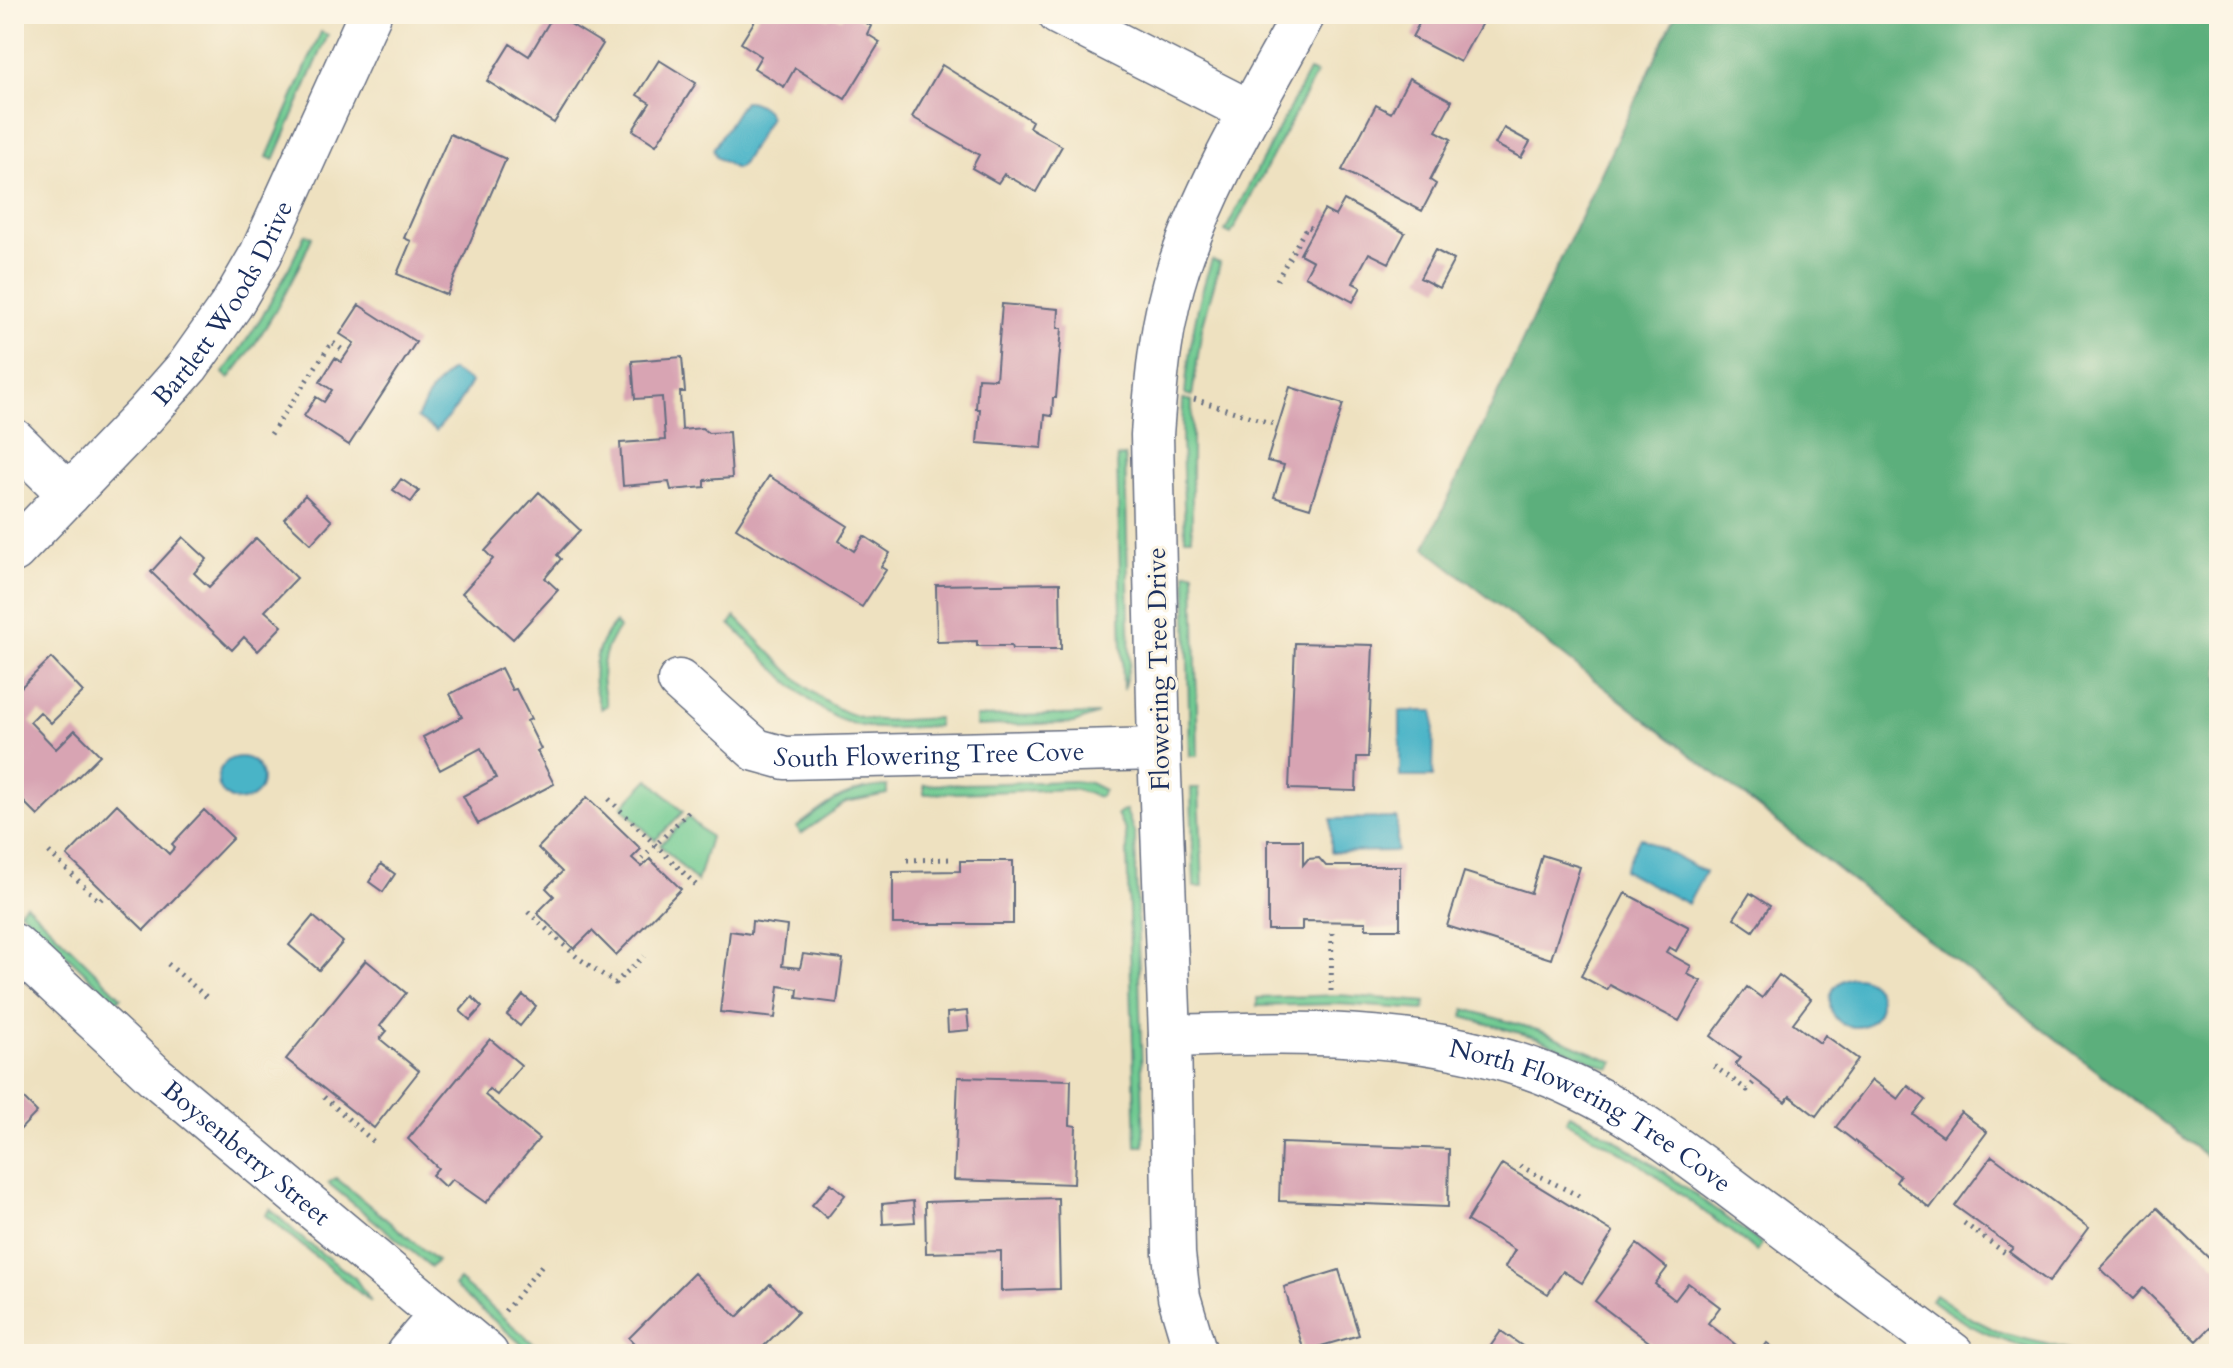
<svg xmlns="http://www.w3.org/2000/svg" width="2233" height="1368" font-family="Cardo,serif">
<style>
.green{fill:#71cb92;stroke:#467d78;stroke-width:2}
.forest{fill:#5caf7c;stroke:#3c6f6d;stroke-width:2}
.water{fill:#49b4c7;stroke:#327292;stroke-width:2}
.building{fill:#d8a4b3}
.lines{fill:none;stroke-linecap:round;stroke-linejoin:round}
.street-casing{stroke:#656d80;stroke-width:45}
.path{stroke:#656d80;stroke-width:5;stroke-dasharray:2 6;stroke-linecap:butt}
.street{stroke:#fff;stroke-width:42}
.labels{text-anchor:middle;stroke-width:6;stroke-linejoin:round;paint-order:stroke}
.street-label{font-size:26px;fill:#1b2f5e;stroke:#fcf5e5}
</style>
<rect width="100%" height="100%" fill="#fcf5e5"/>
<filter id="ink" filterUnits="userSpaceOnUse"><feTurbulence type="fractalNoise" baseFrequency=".0125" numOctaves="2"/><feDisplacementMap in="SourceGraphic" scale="16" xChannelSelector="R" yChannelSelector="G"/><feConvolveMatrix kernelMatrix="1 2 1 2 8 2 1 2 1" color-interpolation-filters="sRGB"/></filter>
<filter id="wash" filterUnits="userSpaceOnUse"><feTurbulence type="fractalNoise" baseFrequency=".006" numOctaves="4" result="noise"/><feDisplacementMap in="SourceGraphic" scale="32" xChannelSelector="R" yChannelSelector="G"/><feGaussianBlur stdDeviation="1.8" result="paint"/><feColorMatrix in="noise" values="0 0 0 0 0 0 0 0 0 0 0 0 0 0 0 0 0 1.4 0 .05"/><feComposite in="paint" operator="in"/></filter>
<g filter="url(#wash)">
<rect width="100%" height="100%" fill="#eee1c0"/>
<!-- green -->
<path class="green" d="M321,32L328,35L274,160L267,157Z
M1309,71L1316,74L1231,234L1225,231Z
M305,234L312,237C291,287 263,336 229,379L223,373C256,330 283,284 305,234Z
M1212,260L1220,263L1202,328L1192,396L1185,394C1189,348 1196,303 1212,260Z
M1183,399L1192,401V538H1185L1182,439Z
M1125,456L1130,663L1123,690L1117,457Z
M1186,572H1194L1198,756H1190Z
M735,617C771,651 814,708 864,718C887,723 914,719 938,718V726C909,727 878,732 850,723C810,712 761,653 730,624Z
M615,623L619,628C600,652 599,677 607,705L601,709C589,679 593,647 615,623Z
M1098,714L1074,723L976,726V717Z
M649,779L683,812L655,840L622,807Z
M1073,781L1090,783L1104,790L1099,797L1074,789L924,794V785Z
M887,786V794L846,802L801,834L797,827C829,803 845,788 887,786Z
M1191,788H1199L1203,887H1194Z
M1126,810L1135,835L1144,1146H1136L1127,847L1125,830L1117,815Z
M688,817L710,837L697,882L660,845Z
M26,904L121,997L116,1002L20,911Z
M1339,995L1426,1002L1424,1010L1337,1004L1257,1006V998Z
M1465,1009L1541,1031L1614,1062L1610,1069L1538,1038L1463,1017Z
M1570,1114C1639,1150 1699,1198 1762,1244L1757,1251L1636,1161L1566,1121Z
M336,1178L437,1261L431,1267L328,1183Z
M270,1209L305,1241L355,1278L371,1302L265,1215Z
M459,1280L546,1354H533L454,1286Z
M1935,1294L1969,1317L2001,1333L2087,1354C2026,1354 1981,1337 1931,1300Z"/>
<!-- forest -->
<path class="forest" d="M1676,14H2219V1166L1425,548Z"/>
<!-- water -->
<path class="water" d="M744,101C753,100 767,108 770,117L741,166L736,169L716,157L713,149Z
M451,370L471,382L456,408L436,431L417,418L431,391Z
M1400,711H1434L1433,777H1400Z
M218 779a22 22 0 1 1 44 0a22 22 0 1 1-44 0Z
M1397,818V851L1331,852V819Z
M1640,837L1705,872L1688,904L1623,870Z
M1830 1002a25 25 0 1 1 50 0a25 25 0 1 1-50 0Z"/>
<g id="blocks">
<!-- building -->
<path class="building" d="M554,14L603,44L554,123L487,81L510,44L529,56Z
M759,14H819L828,19L831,14L841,19L845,14H852L871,26L867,34L880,42L845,99L795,68L784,87L754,68L761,56L741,43Z
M1424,14H1487L1460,62L1412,37Z
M659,60L696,83L656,145L633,130L650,103L637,95Z
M942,65L1032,121L1029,127L1062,146L1036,192L1004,174L998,183L972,168L979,155L912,117Z
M1409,78L1452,101L1436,131L1451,139L1430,180L1436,184L1422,211L1342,170L1376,105L1391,113Z
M1504,128L1530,142L1521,158L1495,144Z
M450,134L506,159L447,295L397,274L411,241L404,238Z
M1344,200L1405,233L1389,263L1369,253L1353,283L1361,287L1353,302L1305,276L1313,261L1300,254L1324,210L1335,216Z
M1435,250L1454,260L1439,288L1420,278Z
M1002,304L1059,309L1058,328H1062L1056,398H1053L1052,416L1045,415L1042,448L977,443L980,409H976L978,378L996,379Z
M359,305L416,342L349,445L304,416L316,397L324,402L332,390L320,382L335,358L341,362L354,343L340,334Z
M682,357L685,392H680L682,430L702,428L708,433L729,432L732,478L705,480V487L671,490L669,482L623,486L620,443L665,440L662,397L635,399L632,361Z
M1290,387L1343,404L1310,508L1274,497L1284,465L1267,461Z
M769,476L848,526L839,541L854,551L864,536L890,553L881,567L886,570L862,607L736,528Z
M401,479L419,491L411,502L393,490Z
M539,492L580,530L557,555L561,559L545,578L558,590L513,639L462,593L493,559L485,551Z
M305,495L332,521L311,544L284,519Z
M183,537L207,559L194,573L209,587L256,538L297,578L265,611L282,626L258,651L244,637L232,650L151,572Z
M1060,583L1061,649H1012L1011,646H977V641L937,642L936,585Z
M1295,643L1373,645L1368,757H1357L1356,791L1289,789Z
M51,658L83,692L51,723L40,712L30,722L56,749L75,730L100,755L38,816L14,792V694Z
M501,668L512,690L516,689L531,719L527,721L541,749L537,751L554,784L478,824L463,796L496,778L481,748L440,770L423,737L462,717L450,694Z
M587,797L641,849L632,858L642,867L650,859L681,889L616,955L592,931L574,949L537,913L554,896L546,888L562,872L538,848Z
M117,804L169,854L175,847L172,844L204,810L233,838L144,930L67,856Z
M1268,840H1303V865L1308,859L1319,858L1326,866H1400V929H1366V922L1302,921V930H1268Z
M1542,855L1580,867L1551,959L1447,926L1464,872L1531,893Z
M960,861H1013V924H893V872L960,871Z
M381,864L395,874L383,892L369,882Z
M1625,893L1689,927L1676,951L1669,947L1666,952L1691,966L1687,974L1701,981L1679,1021L1610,985L1607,990L1581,976Z
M1750,893L1770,906L1753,931L1734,918Z
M313,916L343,942L319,970L289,945Z
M752,921L787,926L782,966L800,968L803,954L843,959L837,1003L797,998L798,989L779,986L775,1018L720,1012L730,931L751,934Z
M366,960L406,993L380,1026L387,1031L380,1039L419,1071L374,1128L286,1059Z
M1779,975L1811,999L1793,1023L1820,1043L1825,1035L1858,1059L1816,1116L1790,1096L1785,1102L1735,1064L1740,1058L1711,1036L1747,987L1762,998Z
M523,995L536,1006L520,1026L507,1015Z
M472,997L482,1007L470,1020L460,1011Z
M967,1011L969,1030L948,1032L947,1013Z
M490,1039L521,1065L497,1095L489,1089L485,1095L539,1139L486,1203L452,1179L445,1187L432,1175L438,1168L408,1139Z
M958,1077L1071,1080L1070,1125L1076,1126L1074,1184L954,1180Z
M1872,1080L1898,1099L1908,1086L1926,1100L1914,1115L1943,1136L1961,1112L1987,1132L1930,1208L1896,1182L1900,1176L1836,1127Z
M16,1091L37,1112L14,1136V1094Z
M1281,1143L1449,1149L1448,1207L1279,1201Z
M1992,1156L2089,1228L2049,1282L2009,1252L2013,1248L1955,1206Z
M1502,1164L1613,1232L1582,1283L1563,1271L1548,1294L1505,1267L1515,1250L1467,1221Z
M831,1183L845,1195L827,1218L812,1205Z
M1058,1198L1060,1289L1001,1291V1251L926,1253L925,1202Z
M913,1201L915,1222L883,1224L882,1204Z
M2157,1208L2219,1268V1319L2197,1341L2143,1288L2133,1299L2100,1268Z
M1637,1244L1667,1268L1655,1284L1675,1300L1688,1283L1720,1307L1708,1323L1736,1345L1730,1354H1665L1595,1301Z
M1339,1270L1359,1335L1304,1351L1284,1287Z
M694,1273L737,1317L770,1284L798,1312L756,1354H644L629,1338Z
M1501,1331L1525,1348L1521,1354H1500L1490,1347Z
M1767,1343L1782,1354H1759Z"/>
</g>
</g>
<g filter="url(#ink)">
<use href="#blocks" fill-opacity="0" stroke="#656d80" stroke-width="2"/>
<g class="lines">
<defs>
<g id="street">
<path d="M1059,14L1251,112"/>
<path d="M14,440L69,494"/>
<path id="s1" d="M14,551L144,416L188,366L232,304L261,254L370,14"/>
<path id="s2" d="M679,681L756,750L785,758L1159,749"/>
<path id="s3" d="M14,945L155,1076L487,1354"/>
<path id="s4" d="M1170,1036C1292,1032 1412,1028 1529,1068C1614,1097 1684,1153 1755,1206C1821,1255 1887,1305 1953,1354"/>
<path d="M407,1354L440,1315"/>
<path d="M1196,1354L1179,1297L1174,1254L1170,1036L1159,749L1152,435C1156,378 1161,320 1179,266C1209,178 1260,96 1304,14"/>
</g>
</defs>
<!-- street casing -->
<use href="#street" class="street-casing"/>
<!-- path -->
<path class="path" d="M1277,280L1307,226L1311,228
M1194,399L1273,424
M271,434L332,342L344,351
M609,799L696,885
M49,852L99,901L104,896
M642,859L689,811
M907,860L954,859
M528,912L577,957L615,983L644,956
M168,964L210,1000
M1331,991L1332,932
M1714,1066L1747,1090L1754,1082
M324,1097L374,1142
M1520,1166L1579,1196L1576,1201
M1964,1223L2005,1253
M505,1311L542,1265"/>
<!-- street -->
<use href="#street" class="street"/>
</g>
</g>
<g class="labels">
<!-- street labels -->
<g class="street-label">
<text dy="9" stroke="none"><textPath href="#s1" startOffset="326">Bartlett Woods Drive</textPath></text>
<text transform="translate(1158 669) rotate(-91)" y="9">Flowering Tree Drive</text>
<text dy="9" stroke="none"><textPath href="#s2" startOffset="278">South Flowering Tree Cove</textPath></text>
<text dy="9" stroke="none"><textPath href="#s4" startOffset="438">North Flowering Tree Cove</textPath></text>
<text dy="9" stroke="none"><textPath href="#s3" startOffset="312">Boysenberry Street</textPath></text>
</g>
</g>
<!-- margin -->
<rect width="2233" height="1368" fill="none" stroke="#fcf5e5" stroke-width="48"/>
</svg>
